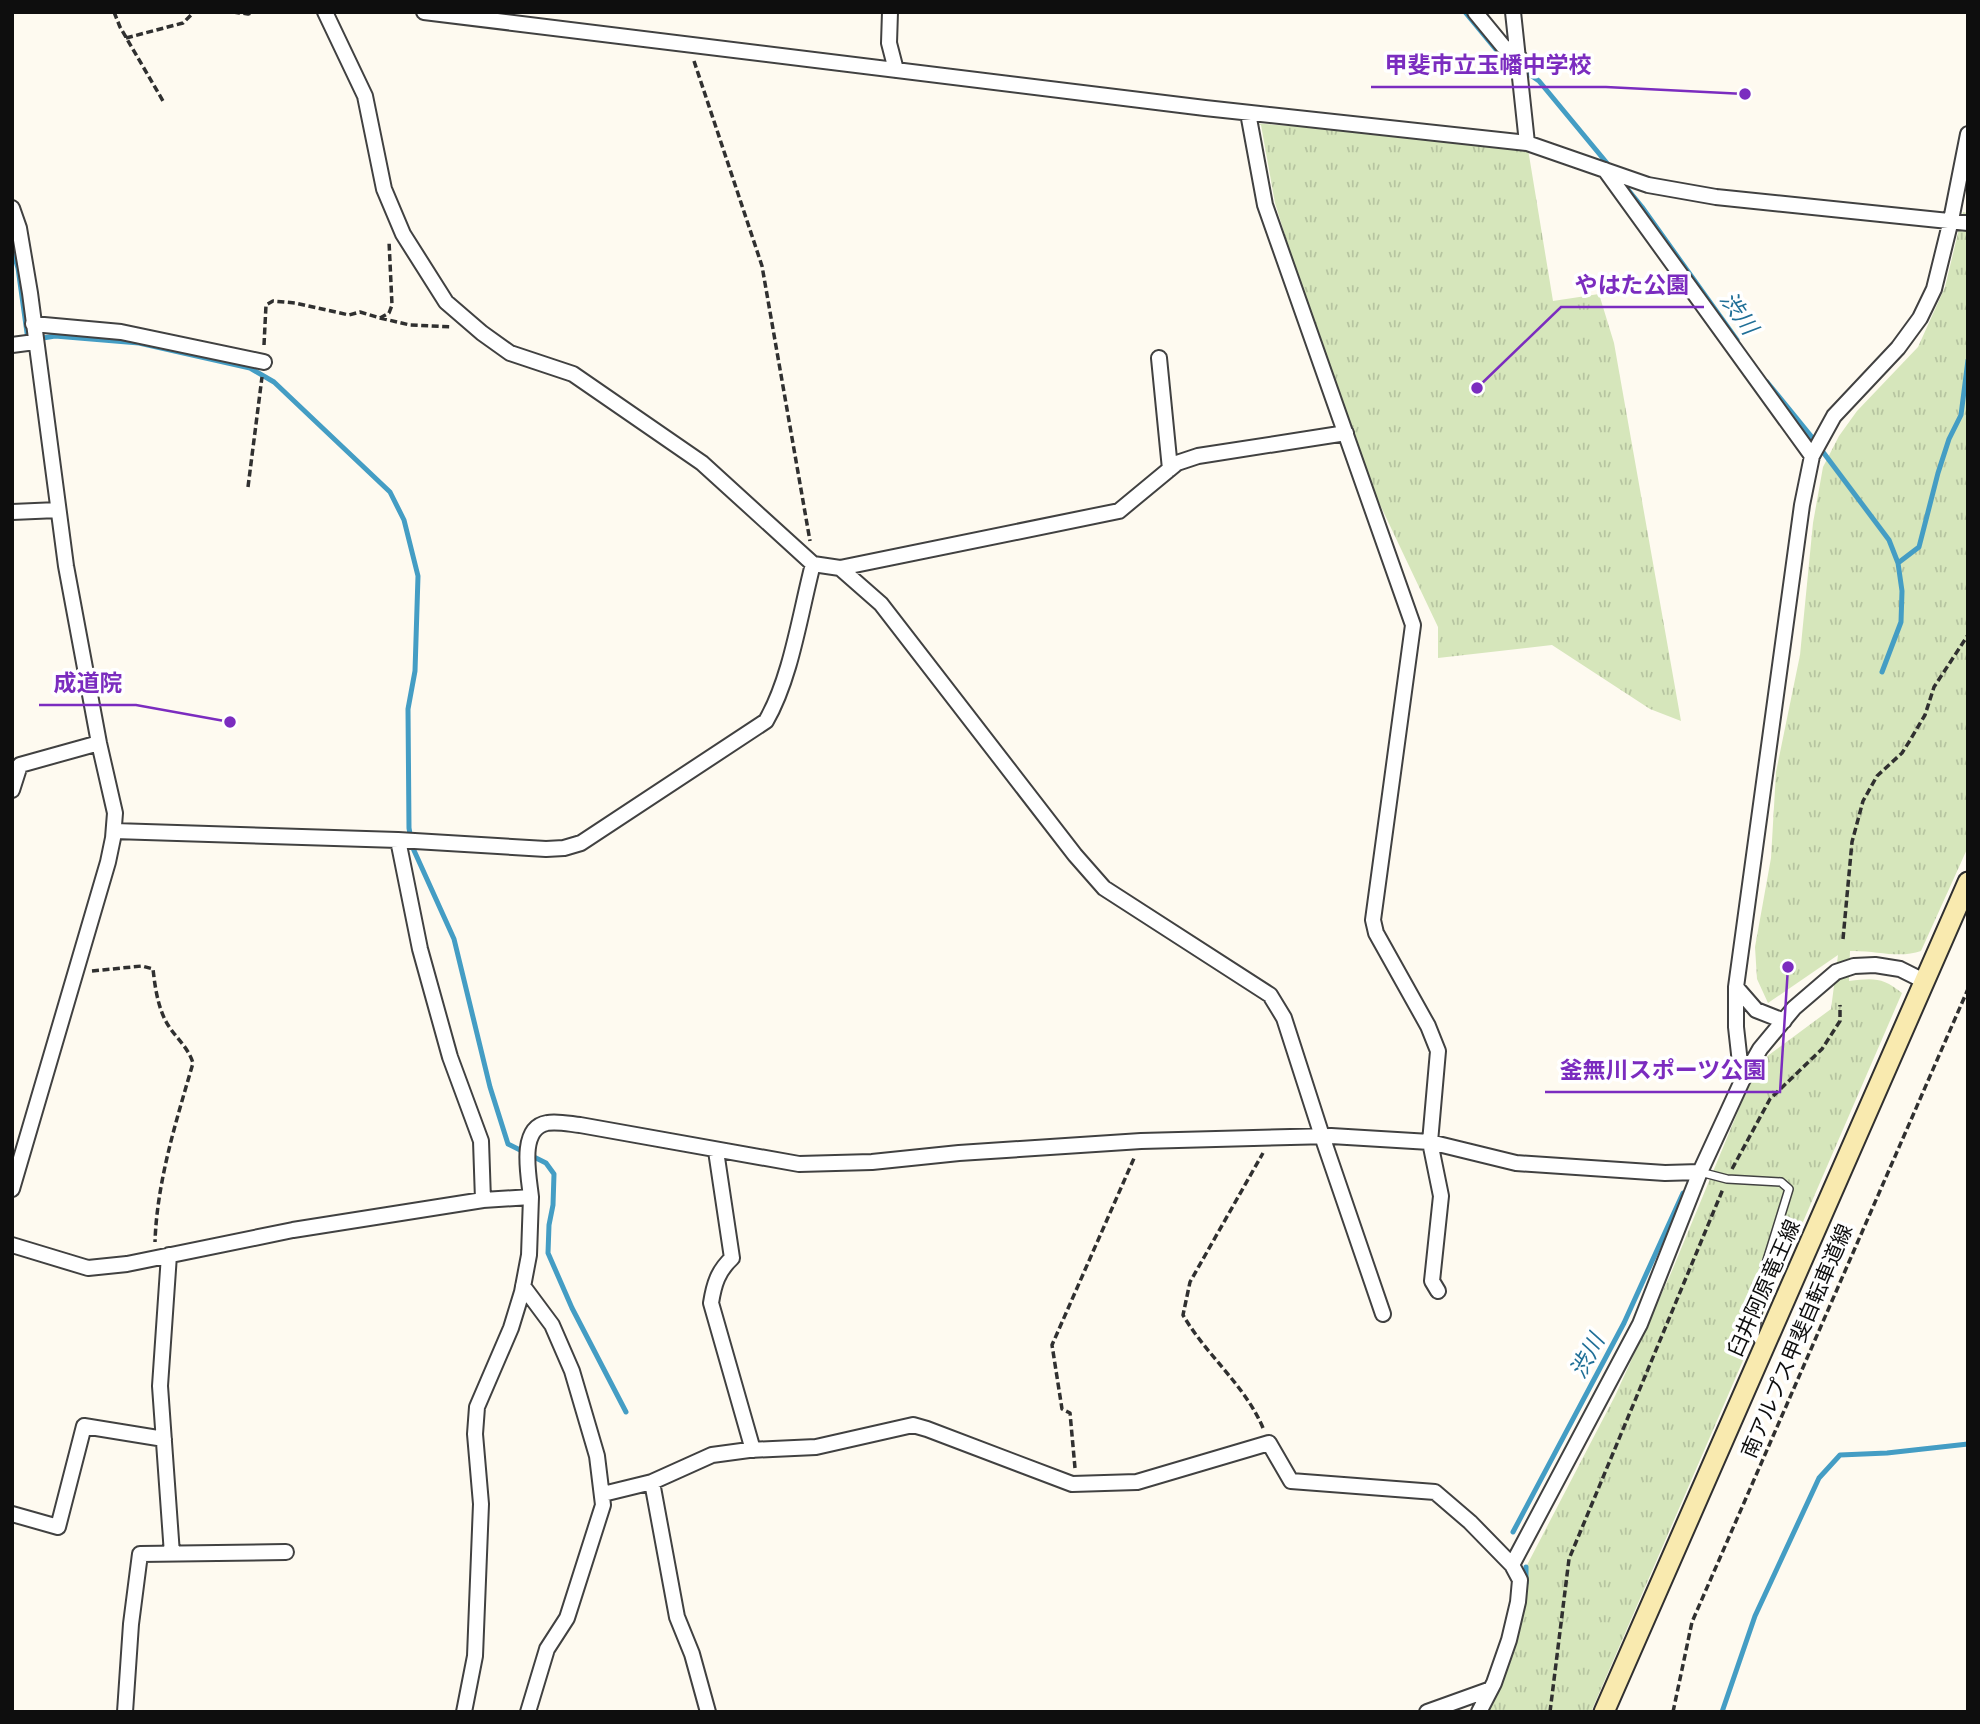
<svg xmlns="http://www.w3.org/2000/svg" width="1980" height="1724" font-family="'PT Serif','Noto Sans JP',serif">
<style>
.park{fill:url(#park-tufts)}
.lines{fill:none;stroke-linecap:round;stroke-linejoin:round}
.stream{stroke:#449dc4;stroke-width:5}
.service-casing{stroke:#414141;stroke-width:10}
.minor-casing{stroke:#414141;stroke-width:18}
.secondary-casing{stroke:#303030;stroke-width:23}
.path{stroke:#303030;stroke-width:3.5;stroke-dasharray:7 3.5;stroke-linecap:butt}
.service{stroke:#fff;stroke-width:7}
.minor{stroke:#fff;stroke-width:14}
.secondary{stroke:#f9eaaf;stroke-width:19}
.labels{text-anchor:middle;stroke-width:7;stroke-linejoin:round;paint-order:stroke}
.street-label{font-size:21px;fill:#0e0e0e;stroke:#fff}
.water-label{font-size:23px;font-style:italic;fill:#1f6f97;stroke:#fff}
.leader{fill:none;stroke:#7b2cbf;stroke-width:2.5}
.callout-dot{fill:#7b2cbf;stroke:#fff;stroke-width:2.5}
.callout-label{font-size:23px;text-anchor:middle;font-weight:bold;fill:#7b2cbf;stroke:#fff;stroke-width:7;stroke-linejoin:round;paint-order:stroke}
</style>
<defs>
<pattern id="park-tufts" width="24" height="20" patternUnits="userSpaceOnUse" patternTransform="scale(1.75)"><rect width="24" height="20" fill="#d6e6bb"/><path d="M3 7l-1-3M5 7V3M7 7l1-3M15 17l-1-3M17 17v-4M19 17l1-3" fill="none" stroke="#b6c4a0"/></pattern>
</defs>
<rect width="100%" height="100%" fill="#fefaf0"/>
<!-- park -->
<path class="park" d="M1250,123L1527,143L1553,301L1599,294L1614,343L1681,721L1650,709L1552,645L1438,658V627L1346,433L1275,203L1261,125Z
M1963,212L1968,213V847L1921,951C1899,959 1875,950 1850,951L1849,981C1873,978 1883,977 1902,993L1591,1712H1485L1526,1586V1567L1615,1396L1671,1273L1758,1063L1831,1009L1838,955L1768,1003L1757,979L1755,947L1771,858L1776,772L1800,655L1813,523L1823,467L1839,436L1857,411L1918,347L1945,287Z"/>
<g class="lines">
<!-- stream -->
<path class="stream" d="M1465,12L1498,52L1539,81L1611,168
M1621,181L1642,207L1737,340
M12,248L18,268L28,340
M37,339L55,336L139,343L250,368L274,382L390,492L404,520L418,576L415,671L408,709L409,828L412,846L454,939L490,1087L508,1144L546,1163L554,1174L553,1205L549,1225L548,1253L572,1308L626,1412
M1767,382L1811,436L1889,540L1898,563L1902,591L1901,622L1882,672
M1898,563L1919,547L1938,473L1949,439L1961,415L1968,360
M1513,1532L1624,1323L1683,1193
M1526,1583V1567
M1722,1712L1755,1616L1819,1478L1840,1455L1887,1453L1968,1444"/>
<defs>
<path id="service" d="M1700,1172L1727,1179L1781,1182L1789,1189L1764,1270L1755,1336L1761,1344"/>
<path id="minor" d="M325,12L365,96L384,189L403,234L446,302L482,333L510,353L573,374L702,463L813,564L840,568L1119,511L1177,463L1198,456L1346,433
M424,12L1205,108L1527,143L1648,185L1716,197L1968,223
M890,12L889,43L896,70
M1475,12L1503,46L1519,57
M1513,12L1527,143
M1248,113L1265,205L1413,625L1373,920L1376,933L1428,1026L1438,1051L1430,1142L1441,1196L1432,1281L1438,1291
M1605,170L1812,456
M12,208L19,228L30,293L66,566L99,743L115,813L113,838L108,862L12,1189
M33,324L121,332L264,362
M12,345L35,342
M1159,358L1170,469
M12,512L58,510
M840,568L881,604L1075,855L1104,888L1270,995L1284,1018L1322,1136L1383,1314
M12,790L20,765L99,743
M114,831L398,840L546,849L564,848L581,843L766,721C791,678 800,614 813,564
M398,840L420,949L450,1057L481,1141L483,1200
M1736,987L1756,1010L1784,1021
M1742,1081L1736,1027V987L1802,505L1812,456L1834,416L1898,348L1920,318L1934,289L1951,220L1968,134
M716,1151L732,1258C718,1271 714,1284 711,1303L753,1450
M531,1197C529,1177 518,1128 547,1123C557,1121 570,1124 580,1125L799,1164L872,1162L959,1153L1141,1141L1331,1136L1430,1142L1516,1163L1665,1173L1700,1172
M12,1245L88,1268L127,1264L293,1230L483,1200L531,1197L529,1255L522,1292L511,1328L477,1407L475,1434L481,1504L475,1656L464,1712
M169,1255L160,1386L172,1554
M523,1286L552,1325L572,1371L597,1456L603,1505L567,1618L547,1649L528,1712
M652,1482L677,1617L692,1654L708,1712
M603,1494L652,1482L712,1455L749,1450L816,1447L913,1425L927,1429L1072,1484L1137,1482L1269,1443L1291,1481L1435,1492L1470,1522L1512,1565L1520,1580L1518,1602L1509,1640L1494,1683L1479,1712
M12,1514L58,1527L84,1426L164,1439
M1512,1565L1640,1324L1700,1172L1742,1081L1760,1049L1794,1008L1836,972L1854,966L1875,965L1900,969L1924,981
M125,1712L131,1624L140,1554L286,1552
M1427,1712L1491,1689"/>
<path id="secondary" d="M1604,1712L1968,882"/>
</defs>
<!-- service casing -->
<use href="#service" class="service-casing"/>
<!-- minor casing -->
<use href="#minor" class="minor-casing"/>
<!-- secondary casing -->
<use href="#secondary" class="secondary-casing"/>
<!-- path -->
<path class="path" d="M114,12L120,27L163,101
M233,12L248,14L255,12
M126,38L183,23L194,12
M694,61L762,266L810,541
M380,318L410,325L452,327
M264,345L266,305L273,301L295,303L349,315L360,312L380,318L389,313L392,305L389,241
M1968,485V491
M248,487L262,377
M1843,939L1852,842L1863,801L1877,776L1902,753L1909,742L1925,715L1934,687L1968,635
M92,971L142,966L153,969C155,987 158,1009 168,1025C176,1038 188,1047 193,1063C176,1122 157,1181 155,1242
M1732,1169L1770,1099L1822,1049L1840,1021V1005
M1263,1428C1245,1385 1206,1355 1183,1315L1190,1282L1263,1153
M1075,1468L1070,1413L1062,1409L1052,1345L1135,1156
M1550,1712L1569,1559L1723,1189
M1673,1712L1692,1622L1968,989"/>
<!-- service -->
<use href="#service" class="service"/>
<!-- minor -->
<use href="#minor" class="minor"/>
<!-- secondary -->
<use href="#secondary" class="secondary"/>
</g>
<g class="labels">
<!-- street labels -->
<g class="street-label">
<text transform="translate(1764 1288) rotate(-66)" y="7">臼井阿原竜王線</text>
<text transform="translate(1797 1341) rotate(-67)" y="7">南アルプス甲斐自転車道線</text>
</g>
<!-- water labels -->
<g class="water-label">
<text transform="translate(1739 313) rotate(55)" y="8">渋川</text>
<text transform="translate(1587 1356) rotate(-62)" y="8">渋川</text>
</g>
</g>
<!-- callouts -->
<path class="leader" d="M1745 94L1606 87H1371M1477 388L1561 307H1704M230 722L136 705H39M1788 967L1780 1092H1545"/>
<g class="callout-dot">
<circle cx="1745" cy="94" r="7"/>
<circle cx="1477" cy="388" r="7"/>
<circle cx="230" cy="722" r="7"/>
<circle cx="1788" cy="967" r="7"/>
</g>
<g class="callout-label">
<text x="1488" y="73">甲斐市立玉幡中学校</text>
<text x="1632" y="293">やはた公園</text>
<text x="88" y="691">成道院</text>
<text x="1663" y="1078">釜無川スポーツ公園</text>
</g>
<!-- border -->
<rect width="1980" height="1724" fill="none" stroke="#0e0e0e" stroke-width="28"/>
</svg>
